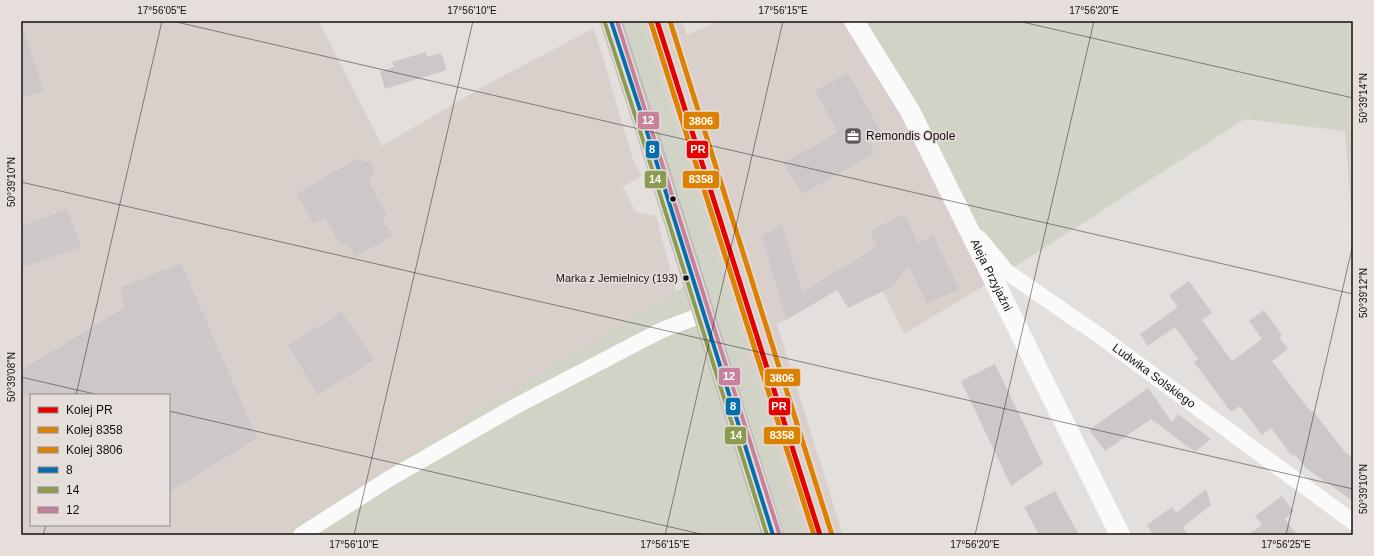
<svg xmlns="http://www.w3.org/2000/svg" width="1374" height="556" font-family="Helvetica,sans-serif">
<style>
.built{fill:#dad0cb;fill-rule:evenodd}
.green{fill:#d0d3c5}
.building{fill:#ccc8c9}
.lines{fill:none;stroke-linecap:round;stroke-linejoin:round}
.minor{stroke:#fbfafa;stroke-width:16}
.tertiary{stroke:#fbfafa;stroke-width:20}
.secondary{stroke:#bfbdbb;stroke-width:22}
.bus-1-casing{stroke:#e6deda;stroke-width:7}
.bus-2-casing{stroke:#e6deda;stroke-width:7}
.bus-3-casing{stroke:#e6deda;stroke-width:7}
.bus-1{stroke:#056eaf;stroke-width:4}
.bus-2{stroke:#8a9c4f;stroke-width:4}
.bus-3{stroke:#c7819d;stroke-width:4}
.rail-1-casing{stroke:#e6deda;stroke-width:8}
.rail-2-casing{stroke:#e6deda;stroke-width:8}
.rail-3-casing{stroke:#e6deda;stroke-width:8}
.rail-1{stroke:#e50000;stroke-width:5}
.rail-2{stroke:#dc8102;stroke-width:5}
.rail-3{stroke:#dc8102;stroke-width:5}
.ticks{fill:none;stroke:#13100f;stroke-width:1;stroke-opacity:0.45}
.bus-dot{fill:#13100f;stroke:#e6deda;stroke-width:1.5}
.labels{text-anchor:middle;stroke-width:3;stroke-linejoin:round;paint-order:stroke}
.bus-label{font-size:11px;fill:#13100f;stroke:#e6deda;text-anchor:end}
.poi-label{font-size:12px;fill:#13100f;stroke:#e6deda;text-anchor:start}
.street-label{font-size:12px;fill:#13100f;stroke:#e6deda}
.line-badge{stroke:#e6deda;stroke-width:1.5}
.badge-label{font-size:11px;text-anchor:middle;font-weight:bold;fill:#fff}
.neatline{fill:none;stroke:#13100f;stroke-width:1.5}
.ticks-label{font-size:10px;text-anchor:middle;fill:#13100f}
</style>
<rect width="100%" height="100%" fill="#e3dfdd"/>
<!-- built -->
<path class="built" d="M21,21H319L382,146L486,85L594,28L634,162L641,176L623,187L636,212L656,216L676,291L285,535H21ZM31,395H169V525H31Z
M642,21H682L687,35L718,21H870L859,29L994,280L904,334L872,269L786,320L777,324L843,535H805L687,156Z"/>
<!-- green -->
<path class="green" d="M611,21H642L687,156L805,535H282L512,390L693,281Z
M870,21H1353V236L1345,131L1245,119L994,280L858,29Z"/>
<!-- building -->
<path class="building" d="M21,31H24L44,91L21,98Z
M426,52L427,57L441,53L447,70L385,89L380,72L394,67L392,62Z
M848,73L881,132L867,139L875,153L802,194L783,163L838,132L815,91Z
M359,158L362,161L371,162L374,169L369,182L387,216L382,219L392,236L355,257L347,243L341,246L325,218L314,224L296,194Z
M67,209L81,247L21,268V226Z
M905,214L918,243L933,236L959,289L927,304L909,266L890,288L848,308L837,290L786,320L762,236L782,224L802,292L877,247L870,231Z
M181,263L257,438L169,492V395H21V370L124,308L121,287Z
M1189,281L1212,313L1202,320L1232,361L1262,339L1249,321L1264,310L1282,335L1279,338L1288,349L1272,361L1311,412L1313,411L1345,452L1353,458V501L1306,468L1294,454L1292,456L1271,428L1262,435L1240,406L1231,412L1194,362L1198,359L1175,327L1148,346L1140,334L1178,307L1169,295Z
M341,311L374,360L318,395L288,345L331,319Z
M995,364L1043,464L1011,486L961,381Z
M1148,388L1172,422L1178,414L1211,439L1195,452L1151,419L1105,451L1089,430Z
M1206,489L1211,505L1183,527L1188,535H1153L1147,525L1172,507L1176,513Z
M1055,491L1079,535H1039L1024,507Z
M1282,496L1294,511L1285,519L1297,535H1248L1262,525L1255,516Z"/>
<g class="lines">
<!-- minor -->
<g class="minor">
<path id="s1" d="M979,238L1007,272L1100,336L1353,522"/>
<path d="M301,535L387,480L514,407L662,330L704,314"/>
</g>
<!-- tertiary -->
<path class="tertiary" id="s2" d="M854,21L910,111L1120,535"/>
<!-- secondary -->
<path class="secondary" d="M611,21L642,116L773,535"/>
<defs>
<path id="bus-1" d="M611,21L642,116L773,535"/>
<path id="bus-2" d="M605,23L636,118L767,535"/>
<path id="bus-3" d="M617,21L779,533"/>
</defs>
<!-- bus-1 casing -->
<use href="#bus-1" class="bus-1-casing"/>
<!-- bus-2 casing -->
<use href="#bus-2" class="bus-2-casing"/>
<!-- bus-3 casing -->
<use href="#bus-3" class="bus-3-casing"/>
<!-- bus-1 -->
<use href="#bus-1" class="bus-1"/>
<!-- bus-2 -->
<use href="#bus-2" class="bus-2"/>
<!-- bus-3 -->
<use href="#bus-3" class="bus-3"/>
<defs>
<path id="rail-1" d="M657,21L820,535"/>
<path id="rail-2" d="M651,23L814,535"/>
<path id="rail-3" d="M670,21L832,535"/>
</defs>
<!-- rail-1 casing -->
<use href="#rail-1" class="rail-1-casing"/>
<!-- rail-2 casing -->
<use href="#rail-2" class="rail-2-casing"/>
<!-- rail-3 casing -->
<use href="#rail-3" class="rail-3-casing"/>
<!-- rail-1 -->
<use href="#rail-1" class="rail-1"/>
<!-- rail-2 -->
<use href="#rail-2" class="rail-2"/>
<!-- rail-3 -->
<use href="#rail-3" class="rail-3"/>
</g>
<!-- ticks -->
<path class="ticks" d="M172,21L1353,294M1018,21L1353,98M21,182L1353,489M21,377L99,395M76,395L162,21M169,411L705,535M43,535L46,525M354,535L473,21M665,535L783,21M975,535L1094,21M1286,535L1353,244"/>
<!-- icons -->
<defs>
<symbol id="office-square" viewBox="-11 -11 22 22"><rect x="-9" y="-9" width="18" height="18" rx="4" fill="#5c5857" stroke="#e6deda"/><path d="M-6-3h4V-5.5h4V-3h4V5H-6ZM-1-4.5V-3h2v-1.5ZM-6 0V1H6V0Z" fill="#fff"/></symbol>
</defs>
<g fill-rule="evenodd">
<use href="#office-square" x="843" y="126" width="20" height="20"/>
</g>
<!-- markers -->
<g class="bus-dot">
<circle cx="673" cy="199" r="3.5"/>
<circle cx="686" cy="278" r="3.5"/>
</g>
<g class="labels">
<!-- bus labels -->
<g class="bus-label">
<text x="678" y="282">Marka z Jemielnicy (193)</text>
</g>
<!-- poi labels -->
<g class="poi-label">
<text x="866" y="140">Remondis Opole</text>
</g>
<!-- street labels -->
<g class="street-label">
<text dy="4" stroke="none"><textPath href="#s2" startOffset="289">Aleja Przyjaźni</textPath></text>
<text dy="4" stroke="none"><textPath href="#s1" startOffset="224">Ludwika Solskiego</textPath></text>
</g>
</g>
<g class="line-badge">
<rect x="637" y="111" width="23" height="19" rx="4" fill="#c7819d"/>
<rect x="683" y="111" width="37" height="19" rx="4" fill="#dc8102"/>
<rect x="645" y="140" width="15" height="19" rx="4" fill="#056eaf"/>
<rect x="686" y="140" width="23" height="19" rx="4" fill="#e50000"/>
<rect x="644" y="170" width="23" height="19" rx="4" fill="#8a9c4f"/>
<rect x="682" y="170" width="38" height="19" rx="4" fill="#dc8102"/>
<rect x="718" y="367" width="23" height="19" rx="4" fill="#c7819d"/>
<rect x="764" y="368" width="37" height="19" rx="4" fill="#dc8102"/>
<rect x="725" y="397" width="16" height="19" rx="4" fill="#056eaf"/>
<rect x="768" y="397" width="23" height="19" rx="4" fill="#e50000"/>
<rect x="724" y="426" width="23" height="19" rx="4" fill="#8a9c4f"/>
<rect x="763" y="426" width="38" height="19" rx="4" fill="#dc8102"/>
</g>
<g class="badge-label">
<text x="648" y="124">12</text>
<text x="701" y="125">3806</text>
<text x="652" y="153">8</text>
<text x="698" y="153">PR</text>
<text x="655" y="183">14</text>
<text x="701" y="183">8358</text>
<text x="729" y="380">12</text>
<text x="782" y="382">3806</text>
<text x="733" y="410">8</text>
<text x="779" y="410">PR</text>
<text x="736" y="439">14</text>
<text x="782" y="439">8358</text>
</g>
<!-- border -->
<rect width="1374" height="556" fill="none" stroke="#e6deda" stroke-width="44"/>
<!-- legend -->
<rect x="30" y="394" width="140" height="132" fill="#e6deda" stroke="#928c89"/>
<rect x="38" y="407" width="20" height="6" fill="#e50000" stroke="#928c89"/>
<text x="66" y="414" font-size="12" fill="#13100f">Kolej PR</text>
<rect x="38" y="427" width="20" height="6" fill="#dc8102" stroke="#928c89"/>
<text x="66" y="434" font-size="12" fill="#13100f">Kolej 8358</text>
<rect x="38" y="447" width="20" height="6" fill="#dc8102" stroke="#928c89"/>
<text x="66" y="454" font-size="12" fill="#13100f">Kolej 3806</text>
<rect x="38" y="467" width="20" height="6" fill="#056eaf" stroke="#928c89"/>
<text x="66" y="474" font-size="12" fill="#13100f">8</text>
<rect x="38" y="487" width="20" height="6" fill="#8a9c4f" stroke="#928c89"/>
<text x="66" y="494" font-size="12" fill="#13100f">14</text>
<rect x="38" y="507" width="20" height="6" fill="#c7819d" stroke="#928c89"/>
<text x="66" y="514" font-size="12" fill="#13100f">12</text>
<rect x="22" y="22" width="1330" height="512" class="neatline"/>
<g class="ticks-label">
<text x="162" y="14">17°56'05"E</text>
<text x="472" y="14">17°56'10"E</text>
<text x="783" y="14">17°56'15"E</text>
<text x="1094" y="14">17°56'20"E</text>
<text transform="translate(1363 98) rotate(-90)" y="4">50°39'14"N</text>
<text transform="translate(11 182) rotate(-90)" y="4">50°39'10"N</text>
<text transform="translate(1363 293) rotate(-90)" y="4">50°39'12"N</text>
<text transform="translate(11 377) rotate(-90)" y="4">50°39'08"N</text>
<text transform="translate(1363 489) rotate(-90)" y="4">50°39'10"N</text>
<text x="354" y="548">17°56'10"E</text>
<text x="665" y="548">17°56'15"E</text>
<text x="975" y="548">17°56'20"E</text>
<text x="1286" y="548">17°56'25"E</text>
</g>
</svg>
